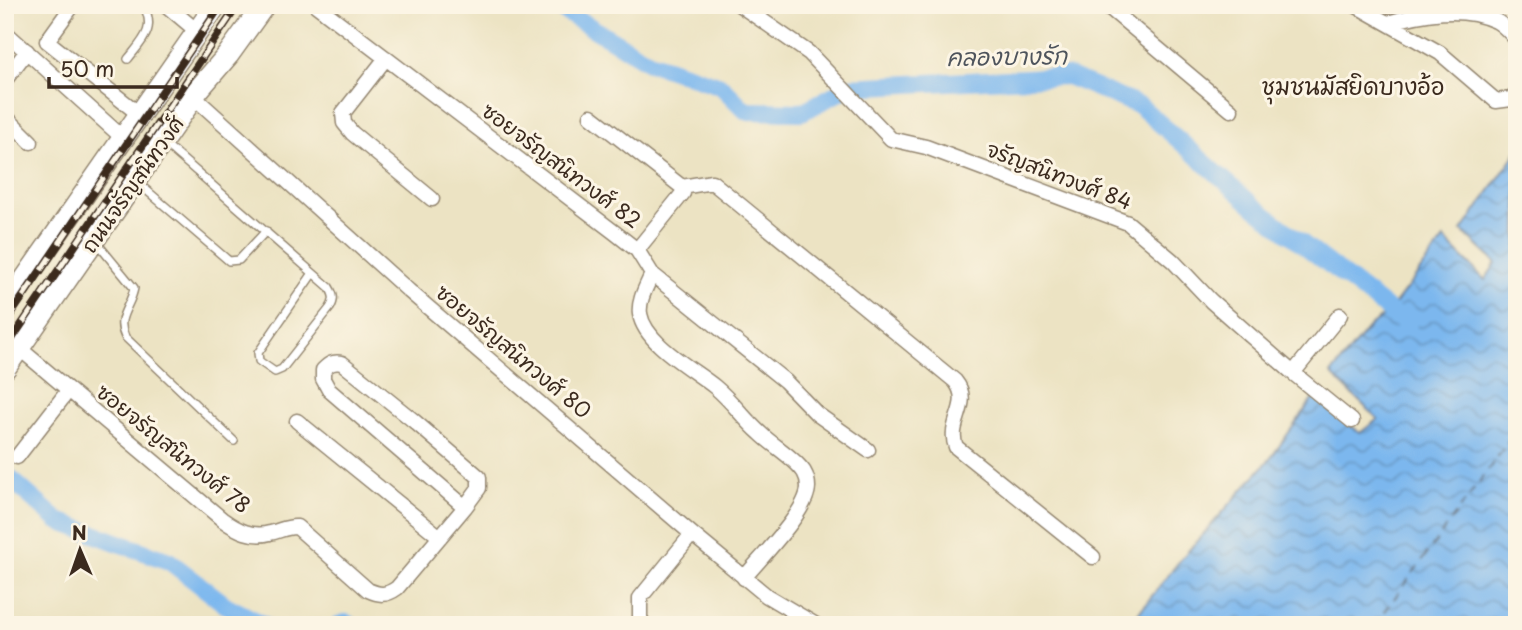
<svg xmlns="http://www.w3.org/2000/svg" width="1522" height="630" font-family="'Playpen Sans','Playpen Sans Thai',sans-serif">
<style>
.water{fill:url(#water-waves);stroke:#5c7086;stroke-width:2}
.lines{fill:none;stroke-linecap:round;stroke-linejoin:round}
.canal{stroke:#7cb7ee;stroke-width:18}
.ferry{stroke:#4e545c;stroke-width:2;stroke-dasharray:9 7;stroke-linecap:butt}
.service-casing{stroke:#948670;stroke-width:10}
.minor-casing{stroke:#948670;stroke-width:17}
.primary-casing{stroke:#948670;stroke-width:24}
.service{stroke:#fff;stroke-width:7}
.minor{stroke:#fff;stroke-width:14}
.primary{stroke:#fff;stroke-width:21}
.rail-casing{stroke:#3b2a1e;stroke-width:8}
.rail{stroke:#fcf5e5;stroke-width:5;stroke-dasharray:16;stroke-linecap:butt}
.labels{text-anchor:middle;stroke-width:6;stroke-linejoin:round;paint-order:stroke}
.street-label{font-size:21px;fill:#3b2a1e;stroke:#fcf5e5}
.water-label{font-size:23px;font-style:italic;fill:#4e545c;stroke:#fcf5e5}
.neighbourhood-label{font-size:23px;fill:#3b2a1e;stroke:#fcf5e5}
</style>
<defs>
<pattern id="water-waves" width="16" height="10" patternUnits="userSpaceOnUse" patternTransform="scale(1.75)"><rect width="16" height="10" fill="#7cb7ee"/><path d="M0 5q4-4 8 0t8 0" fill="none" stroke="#6795c0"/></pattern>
</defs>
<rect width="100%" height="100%" fill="#fcf5e5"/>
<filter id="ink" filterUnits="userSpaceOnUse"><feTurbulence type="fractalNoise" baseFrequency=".0143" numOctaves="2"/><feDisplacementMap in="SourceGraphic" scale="14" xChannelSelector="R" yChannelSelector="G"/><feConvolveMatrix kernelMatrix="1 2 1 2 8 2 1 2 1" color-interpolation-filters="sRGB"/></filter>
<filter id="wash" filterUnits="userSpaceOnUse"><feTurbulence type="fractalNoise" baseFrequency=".00686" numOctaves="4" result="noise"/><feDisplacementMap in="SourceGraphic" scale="28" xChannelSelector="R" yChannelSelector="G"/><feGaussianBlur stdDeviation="1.57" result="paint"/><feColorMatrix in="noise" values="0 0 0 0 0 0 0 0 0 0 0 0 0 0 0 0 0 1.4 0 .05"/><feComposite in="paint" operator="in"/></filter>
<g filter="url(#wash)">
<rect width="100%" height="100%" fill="#ece3c3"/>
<!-- water -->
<path class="water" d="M1517,152V625H1129L1182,558L1270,459L1315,396L1360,433L1378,419L1331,374L1370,326L1389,312L1444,239L1485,280L1496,263L1462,231Z"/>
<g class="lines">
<!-- canal -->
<path class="canal" d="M554,5L649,62L721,86L746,111L802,112L849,87L1067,76L1140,106L1256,208L1408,325
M5,474L58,521L169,561L227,606L264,625
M339,625L346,623L350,625"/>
<!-- ferry -->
<path class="ferry" d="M1375,625L1517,430"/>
</g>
</g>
<g filter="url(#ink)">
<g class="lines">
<defs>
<path id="service" d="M128,59C142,41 157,29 143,5
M164,143L329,287C334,295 335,300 330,308L282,369L275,372L259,361L258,353L313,273
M137,182L229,261L239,260L266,231
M97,243L134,288C131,307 115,317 125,337L234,441"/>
<path id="minor" d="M73,5L47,41L139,114
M166,5L198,32
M316,5L614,232L637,250L652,274L785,381L817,414L868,450
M740,5L809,53L891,139L926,147L1128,223L1173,261L1211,301L1293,373L1352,421
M1106,5L1231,110
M1355,5L1440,53L1496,101L1511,99L1517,94
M1388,23C1422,13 1462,5 1496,21C1504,25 1511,34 1517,40
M5,32L123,138
M386,58L343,113L344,123L352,133L432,199
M5,80L27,51
M194,97L409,291L692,534L767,596L816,625
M5,116L31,142
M591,116L682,187L712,182L955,381C974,404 946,422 956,447L1093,557
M637,250L683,193L682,187
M652,274C647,286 638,300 640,314C645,344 693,369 715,387C732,401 744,419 760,433C773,446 794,457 804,472C807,477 808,482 808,487C808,511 760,558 744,578
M19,348L223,520C237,530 252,538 270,533C280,531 287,526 297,527L368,590C379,595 386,596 397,588L465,507L479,488V477L414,421L342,363C333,361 329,364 323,370V379L329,390L465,507
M1293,373L1340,315
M297,421L440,537
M17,457L68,391
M644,625L640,618V598L692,534"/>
<path id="primary" d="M5,308L216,5
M5,368L198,90L228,55L264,5"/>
</defs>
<!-- service casing -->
<use href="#service" class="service-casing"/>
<!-- minor casing -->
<use href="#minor" class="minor-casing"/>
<!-- primary casing -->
<use href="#primary" class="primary-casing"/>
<!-- service -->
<use href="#service" class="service"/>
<!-- minor -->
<use href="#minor" class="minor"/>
<!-- primary -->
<use href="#primary" class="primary"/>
<defs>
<path id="rail" d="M5,323L221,5
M5,349L238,5"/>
</defs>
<!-- rail casing -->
<use href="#rail" class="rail-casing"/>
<!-- rail -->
<use href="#rail" class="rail"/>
</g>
</g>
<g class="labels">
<!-- street labels -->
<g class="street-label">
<text transform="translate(561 166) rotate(37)" y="7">ซอยจรัญสนิทวงศ์ 82</text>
<text transform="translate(1059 176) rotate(21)" y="7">จรัญสนิทวงศ์ 84</text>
<text transform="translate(133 185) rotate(-55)" y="7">ถนนจรัญสนิทวงศ์</text>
<text transform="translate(513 352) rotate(40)" y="7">ซอยจรัญสนิทวงศ์ 80</text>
<text transform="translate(173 449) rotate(39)" y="7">ซอยจรัญสนิทวงศ์ 78</text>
</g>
<!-- water labels -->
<g class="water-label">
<text transform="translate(1007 57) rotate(-1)" y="8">คลองบางรัก</text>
</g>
<!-- neighbourhood labels -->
<g class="neighbourhood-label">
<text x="1353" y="95">ชุมชนมัสยิดบางอ้อ</text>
</g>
</g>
<!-- margin -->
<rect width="1522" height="630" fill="none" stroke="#fcf5e5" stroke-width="28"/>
<!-- north arrow -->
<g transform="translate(80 550) rotate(358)" stroke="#fcf5e5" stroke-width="5" paint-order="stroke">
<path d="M0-5L12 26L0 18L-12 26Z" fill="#3b2a1e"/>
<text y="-10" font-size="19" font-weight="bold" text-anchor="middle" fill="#3b2a1e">N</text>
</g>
<!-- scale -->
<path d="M49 77v10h128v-10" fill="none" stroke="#3b2a1e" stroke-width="3.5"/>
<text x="60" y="77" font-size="21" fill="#3b2a1e" stroke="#fcf5e5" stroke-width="5" paint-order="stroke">50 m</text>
</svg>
